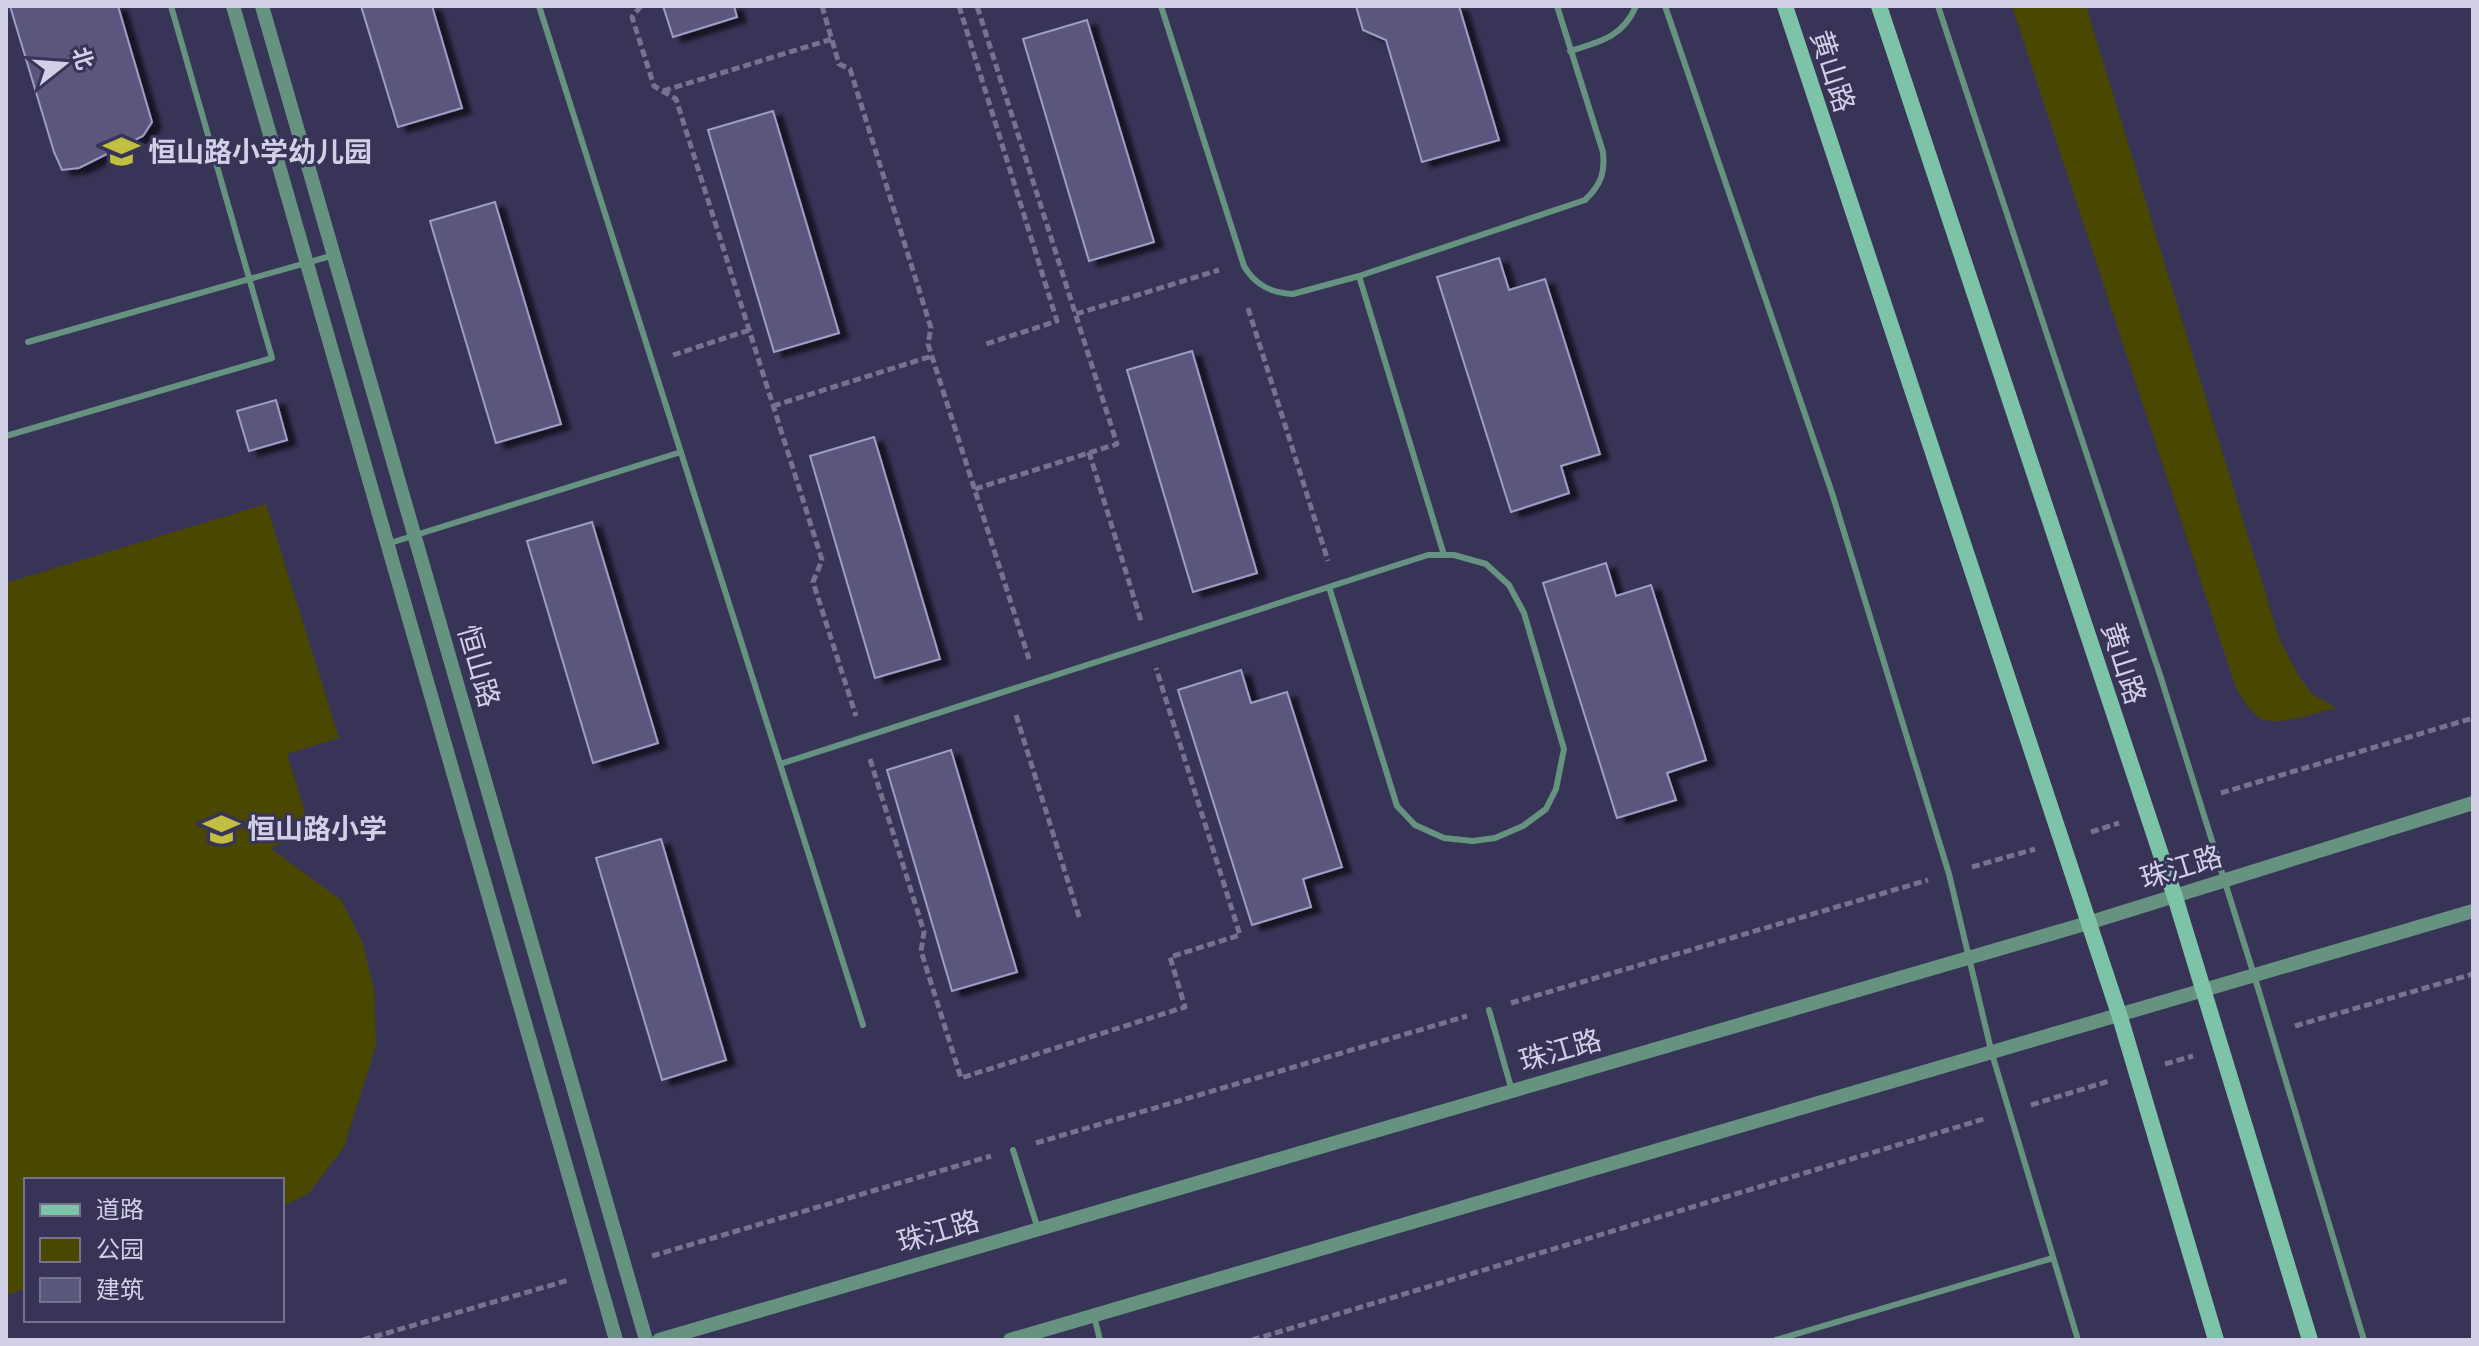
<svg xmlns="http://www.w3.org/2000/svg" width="2479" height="1346" font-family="'PT Sans Narrow','Noto Sans SC',sans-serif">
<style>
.green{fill:#494700}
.building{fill:#5a577d;stroke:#9f9cc5;stroke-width:2;filter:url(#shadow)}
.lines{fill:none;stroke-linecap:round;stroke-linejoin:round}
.path{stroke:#767391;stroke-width:5;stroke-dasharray:8 4;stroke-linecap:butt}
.service{stroke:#669280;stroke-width:6}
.tertiary{stroke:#669280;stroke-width:14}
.secondary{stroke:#7cc3a8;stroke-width:16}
.labels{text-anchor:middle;stroke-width:6;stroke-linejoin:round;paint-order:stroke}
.street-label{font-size:28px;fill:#d1d0e6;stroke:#383457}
.poi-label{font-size:28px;font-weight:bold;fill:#d1d0e6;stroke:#383457;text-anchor:start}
</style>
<defs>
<filter id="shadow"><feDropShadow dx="9" dy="5" stdDeviation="2" flood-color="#0009"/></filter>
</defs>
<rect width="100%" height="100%" fill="#383457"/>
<!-- green -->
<path class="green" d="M2012,6H2086L2279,638L2298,675L2312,694L2336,708C2318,712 2275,728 2260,718C2249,711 2243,699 2236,688Z
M266,504L339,738L287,754L311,832L270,848L341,900L362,941L374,989L376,1046L344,1147L309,1193L282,1207V1180H26V1289L6,1295V583Z"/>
<!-- building -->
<path class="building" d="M10,6H118L152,122L143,136L79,168L62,170L54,152Z
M361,6H432L462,108L398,127Z
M663,6H734L737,17L673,37Z
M1356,6H1459L1499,140L1422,162L1386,40L1363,30Z
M1087,20L1154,242L1089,261L1023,39Z
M773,111L839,333L774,352L708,130Z
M495,202L561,424L496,443L430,221Z
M1499,258L1509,290L1545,279L1600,454L1561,466L1569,493L1511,512L1437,277Z
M1192,351L1257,573L1193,592L1127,370Z
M276,400L287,440L249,451L237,411Z
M874,437L940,659L875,678L810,456Z
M592,522L658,743L593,763L527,541Z
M1606,563L1616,596L1651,585L1706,760L1667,773L1676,800L1617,818L1543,583Z
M1241,670L1251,703L1287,692L1342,867L1303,879L1311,907L1252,925L1178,690Z
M951,750L1017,972L952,991L887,770Z
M661,839L726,1060L662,1080L596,858Z"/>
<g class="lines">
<!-- path -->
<path class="path" d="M641,6L632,17L654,86L676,99L822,560L813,582L856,716
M822,6L839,64L850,69L931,328L928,344L1029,659
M959,6L1057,321L983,345
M663,91L832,39
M1248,308L1328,561
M1076,314L1219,270
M673,355L749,330
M773,406L932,356
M1089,452L1142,624
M975,489L1117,444L977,6
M1016,715L1080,920
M870,759L924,932L921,951L961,1078L1185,1007L1170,957L1240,935L1156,668
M2221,793L2473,718
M2091,832L2119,823
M1972,867L2035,849
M1511,1003L1928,880
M2295,1026L2473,974
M2165,1064L2193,1056
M2031,1105L2109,1081
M1036,1143L1467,1016
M652,1256L991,1156
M363,1340L569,1280
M1252,1340L1987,1118"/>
<!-- service -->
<path class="service" d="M539,6L863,1025
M1161,6L1244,266C1255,285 1271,293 1293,294L1359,276L1585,200C1601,185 1605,173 1603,152L1557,6
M1665,6L1832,493L1949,874L1992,1054L2078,1340
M1938,6L2161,678L2254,975L2364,1340
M1570,51C1600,42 1623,37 1636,6
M1359,276L1444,555
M28,342L334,255
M6,436L272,358L171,6
M387,544L681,452
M780,764L1428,555H1454L1486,564L1509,585L1524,613L1564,749L1556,789L1546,809L1523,826L1495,838L1473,841L1444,838L1415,825L1397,806L1329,587
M1489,1010L1512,1091
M1013,1150L1038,1229
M1094,1316L1100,1340
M1776,1340L2053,1258"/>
<!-- tertiary -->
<path class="tertiary" d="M233,6L616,1340
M262,6L646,1340
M659,1340L2088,923L2473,803
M1010,1340L2473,911"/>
<!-- secondary -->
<path class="secondary" d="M1785,6L2120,1017L2216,1340
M1879,6L2175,897L2310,1340"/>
</g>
<!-- icons -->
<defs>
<symbol id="school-bare" viewBox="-9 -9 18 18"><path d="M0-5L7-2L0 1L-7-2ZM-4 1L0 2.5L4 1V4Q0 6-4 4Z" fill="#c1be40" stroke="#383457" stroke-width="2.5" paint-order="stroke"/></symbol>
</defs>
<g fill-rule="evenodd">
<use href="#school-bare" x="96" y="126" width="51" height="51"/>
<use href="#school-bare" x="196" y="804" width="51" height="51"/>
</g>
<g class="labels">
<!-- street labels -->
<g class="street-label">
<text transform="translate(1833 71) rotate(72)" y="10">黄山路</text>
<text transform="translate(2124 663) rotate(72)" y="10">黄山路</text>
<text transform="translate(479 666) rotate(74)" y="10">恒山路</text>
<text transform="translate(2181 867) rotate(-17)" y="10">珠江路</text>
<text transform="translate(1560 1050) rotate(-16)" y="10">珠江路</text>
<text transform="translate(938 1231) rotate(-16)" y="10">珠江路</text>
</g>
<!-- poi labels -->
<g class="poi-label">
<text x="148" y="162">恒山路小学幼儿园</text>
<text x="247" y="839">恒山路小学</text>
</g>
</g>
<!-- border -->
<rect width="2479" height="1346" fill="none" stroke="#d1d0e6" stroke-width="16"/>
<!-- legend -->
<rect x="24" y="1178" width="260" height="144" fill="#383457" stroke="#757290" stroke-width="2"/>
<rect x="40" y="1204" width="40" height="12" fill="#7cc3a8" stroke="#757290" stroke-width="2"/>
<text x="96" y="1218" font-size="24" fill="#d1d0e6">道路</text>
<rect x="40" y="1238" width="40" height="24" fill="#494700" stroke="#757290" stroke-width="2"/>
<text x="96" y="1258" font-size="24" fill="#d1d0e6">公园</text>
<rect x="40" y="1278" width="40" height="24" fill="#5a577d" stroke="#757290" stroke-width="2"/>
<text x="96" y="1298" font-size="24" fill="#d1d0e6">建筑</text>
<!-- north arrow -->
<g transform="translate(64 64) rotate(73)" stroke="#383457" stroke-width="6" paint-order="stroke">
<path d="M0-6L14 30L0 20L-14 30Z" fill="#d1d0e6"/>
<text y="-12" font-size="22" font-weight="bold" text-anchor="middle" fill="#d1d0e6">北</text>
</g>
</svg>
